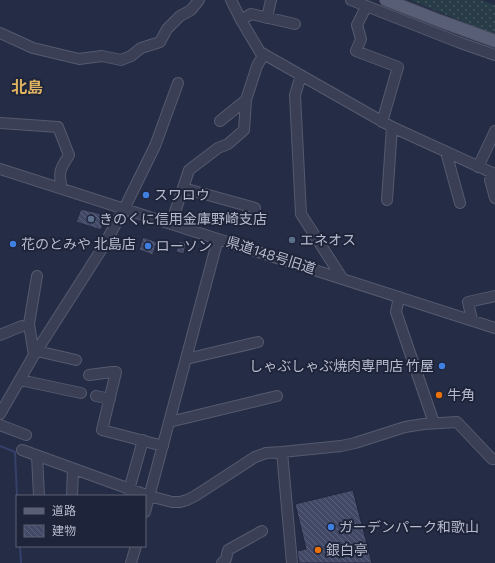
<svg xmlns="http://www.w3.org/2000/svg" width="495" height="563" font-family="Commissioner,'Noto Sans JP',sans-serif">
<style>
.grass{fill:url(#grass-dots)}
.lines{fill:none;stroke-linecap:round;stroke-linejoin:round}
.stream{stroke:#36416b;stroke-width:2}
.building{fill:url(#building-back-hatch);stroke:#20263c}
.minor-casing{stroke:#555a6f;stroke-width:12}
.major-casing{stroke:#43485e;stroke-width:14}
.minor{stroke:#3a3f55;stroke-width:10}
.major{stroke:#585e75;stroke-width:12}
.shop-dot{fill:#3f7fe0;stroke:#1e243a;stroke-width:1.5}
.service-dot{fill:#5c6f8a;stroke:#1e243a;stroke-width:1.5}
.food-dot{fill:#e8710a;stroke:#1e243a;stroke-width:1.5}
.labels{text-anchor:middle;stroke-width:4;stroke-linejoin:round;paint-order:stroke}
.poi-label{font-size:14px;fill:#b8bbce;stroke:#1e243a;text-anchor:start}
.street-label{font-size:14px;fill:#b8bbce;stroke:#1e243a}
.quarter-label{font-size:16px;font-weight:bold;fill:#dfb262;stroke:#1e243a}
</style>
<defs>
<pattern id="grass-dots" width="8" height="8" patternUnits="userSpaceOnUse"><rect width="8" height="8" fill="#273c46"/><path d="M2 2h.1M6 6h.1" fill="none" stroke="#445660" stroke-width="1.8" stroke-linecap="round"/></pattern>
<pattern id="building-back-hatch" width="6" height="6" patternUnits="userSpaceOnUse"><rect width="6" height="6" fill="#424966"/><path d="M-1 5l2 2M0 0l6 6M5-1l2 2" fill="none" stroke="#5b617b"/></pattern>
</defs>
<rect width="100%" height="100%" fill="#252c45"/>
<!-- grass -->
<path class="grass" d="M410,0H481L495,5V35Z"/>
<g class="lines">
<!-- stream -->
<path class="stream" d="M0,446L15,452L17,496
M20,546L21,563"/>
</g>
<!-- building -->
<path class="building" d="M81,209L106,215L101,230L76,222Z
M143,237L157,242L153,255L139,250Z
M179,241L186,243L184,254L176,252Z
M353,490L372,563H299L297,551L306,549L295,504Z"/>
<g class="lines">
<defs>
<path id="minor" d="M231,0L241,20L260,52L392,127L495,174
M351,0L458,42L495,55
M366,7L357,25L361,39L356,51L398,67L382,122
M267,18L271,0
M241,20L251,14L295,24
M0,33L33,48L79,59L102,56L121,60L131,56L141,48L160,42L167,29L180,16L191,10L199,0
M301,75L295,95L301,214L342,278
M220,121L246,100
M0,123L58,127L69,155C60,169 58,172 62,189
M446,152L460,203
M478,167L495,131
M0,169L495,328
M493,173L490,180L495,198
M183,188L255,208
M387,200L392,127
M171,224L189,170L218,148L228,144L244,130L246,100L257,66L264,54
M399,297L396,312L434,423
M472,320L468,302L495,296
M0,335L22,326
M37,351L76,360
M34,355L29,324L37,276
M186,359L258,342
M89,375L112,372H116L102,430L163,446
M20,380L81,393
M96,396L110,399
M0,414L34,355L103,247L124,209L155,146L178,83
M169,422L277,396
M0,425L26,435
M22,450L149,496L172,502H180L187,500L195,496L255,457L266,453L282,452L292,563
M282,452L341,446L355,443L405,427L424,424L457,422L492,459H495
M37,456L39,496
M129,490L143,440
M72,496L73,469
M145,512L218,239
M131,563L136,546
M222,563L226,559L228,550L262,531"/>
<path id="major" d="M386,0L440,21L495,41"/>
</defs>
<!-- minor casing -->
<use href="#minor" class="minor-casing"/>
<!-- major casing -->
<use href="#major" class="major-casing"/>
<!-- minor -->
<use href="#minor" class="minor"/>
<!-- major -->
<use href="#major" class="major"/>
</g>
<!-- markers -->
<g class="shop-dot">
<circle cx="146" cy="195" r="4"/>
<circle cx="13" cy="244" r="4"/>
<circle cx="148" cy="246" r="4"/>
<circle cx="442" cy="366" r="4"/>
<circle cx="331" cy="527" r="4"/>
</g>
<g class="service-dot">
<circle cx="91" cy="219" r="4"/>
<circle cx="292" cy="240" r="4"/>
</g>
<g class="food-dot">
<circle cx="439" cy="395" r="4"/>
<circle cx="318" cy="550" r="4"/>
</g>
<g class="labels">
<!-- poi labels -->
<g class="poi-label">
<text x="154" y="200">スワロウ</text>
<text x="99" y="224">きのくに信用金庫野崎支店</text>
<text x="300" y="245">エネオス</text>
<text x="21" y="249">花のとみや 北島店</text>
<text x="156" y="251">ローソン</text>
<text x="434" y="371" text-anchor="end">しゃぶしゃぶ焼肉専門店 竹屋</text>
<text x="447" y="400">牛角</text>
<text x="339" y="532">ガーデンパーク和歌山</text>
<text x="326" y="555">銀白亭</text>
</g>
<!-- street labels -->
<g class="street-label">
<text transform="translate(271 255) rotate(18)" y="5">県道148号旧道</text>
</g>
<!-- quarter labels -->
<g class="quarter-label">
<text x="27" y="93">北島</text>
</g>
</g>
<!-- legend -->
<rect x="16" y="495" width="130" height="52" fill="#1e243a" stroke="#5c6075"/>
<rect x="24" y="508" width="20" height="6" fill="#585e75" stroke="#5c6075"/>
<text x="52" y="515" font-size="12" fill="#b8bbce">道路</text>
<rect x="24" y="525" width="20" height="12" fill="url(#building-back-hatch)" stroke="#5c6075"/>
<text x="52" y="535" font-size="12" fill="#b8bbce">建物</text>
</svg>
